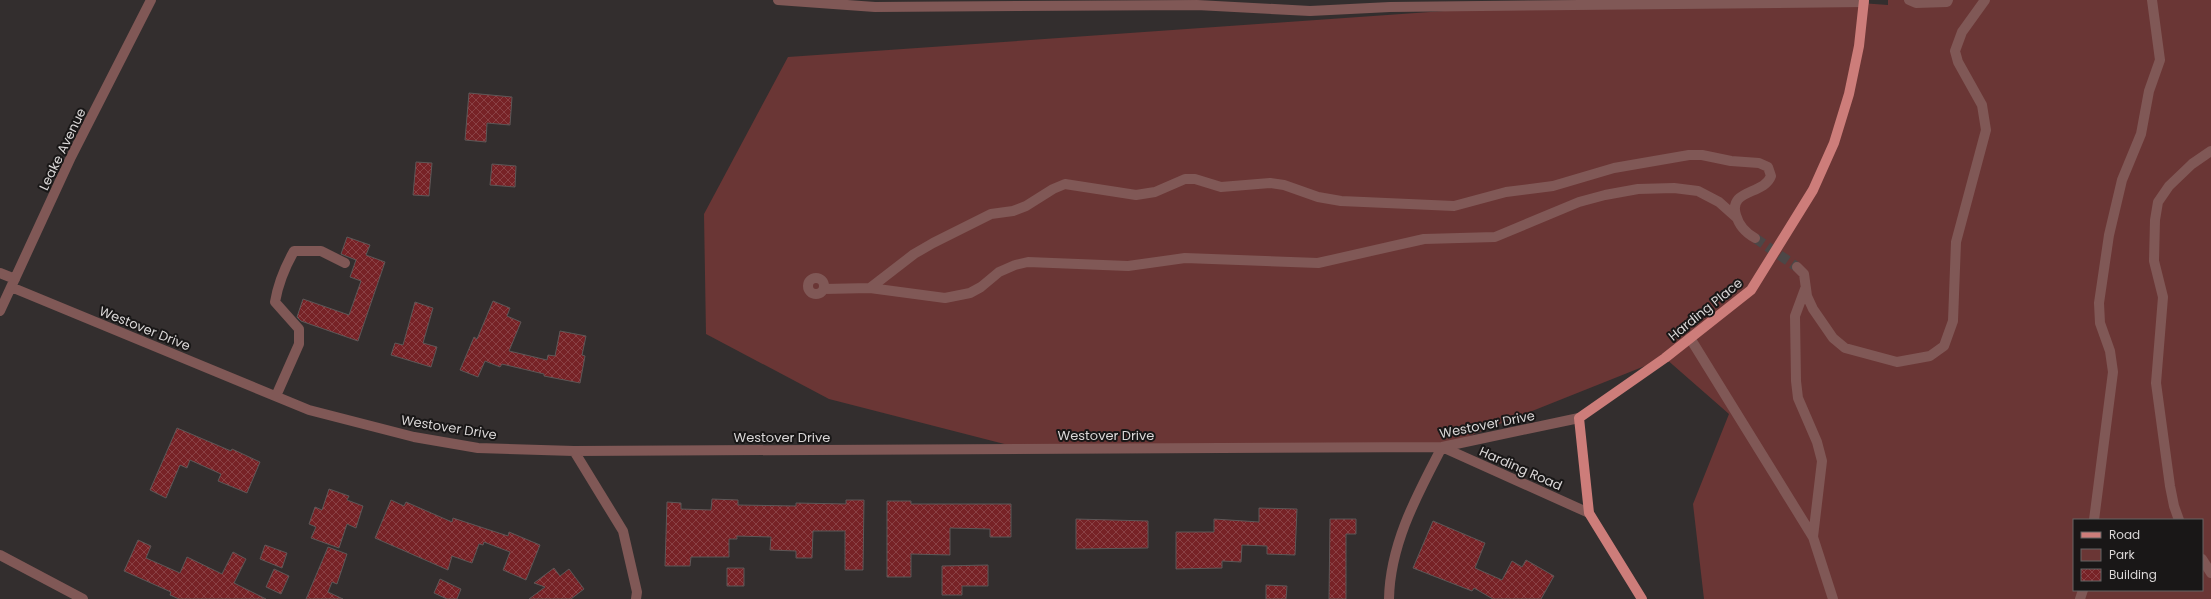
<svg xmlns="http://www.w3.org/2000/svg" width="2211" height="599" font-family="Poppins,sans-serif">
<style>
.green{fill:#6a3635;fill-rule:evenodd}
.building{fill:url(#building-cross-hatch);stroke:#5d5757}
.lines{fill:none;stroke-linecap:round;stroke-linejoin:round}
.minor-tunnel{stroke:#4c4747;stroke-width:10;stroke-dasharray:10 5;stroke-linecap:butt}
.minor{stroke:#805856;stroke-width:10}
.major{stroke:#cd7d7a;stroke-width:10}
.labels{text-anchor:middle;stroke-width:4;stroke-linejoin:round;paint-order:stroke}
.street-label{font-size:13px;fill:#dad7d7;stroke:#191717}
</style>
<defs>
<pattern id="building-cross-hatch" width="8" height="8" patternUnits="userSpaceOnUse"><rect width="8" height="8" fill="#772226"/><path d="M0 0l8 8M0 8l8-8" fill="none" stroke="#8a4145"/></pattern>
</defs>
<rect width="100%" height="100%" fill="#332e2e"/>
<!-- green -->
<path class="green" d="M1602,0H1819L1888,5V0H2211V599H1704L1693,504L1729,414L1665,358L1442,447L1028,450L829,399L706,334L704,214L788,57ZM2074,520H2202V590H2074Z"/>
<!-- building -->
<path class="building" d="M469,93L512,97L510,125L487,123L486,142L465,140Z
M416,162L432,163L429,196L413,195Z
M492,164L516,166L515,187L490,185Z
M347,237L370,245L366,255L385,262L358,341L301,321L297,317L303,299L349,315L361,281L350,277L356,260L341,254Z
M493,301L510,308L507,316L521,322L509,351L547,360L548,355L555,356L560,331L586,336L582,355L585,356L580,383L544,376V374L502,364L500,367L485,361L478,377L460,370L474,337L477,339Z
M415,302L433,308L423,343L437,347L431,367L391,355L395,343L403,345Z
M177,428L231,451L232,449L260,462L247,493L218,481L221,474L190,460L187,468L180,465L166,498L150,490Z
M329,489L349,496L347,500L363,506L356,528L347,524L339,548L311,538L316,527L309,524L315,507L322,510Z
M712,499L738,500V505L796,506V503L846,504V500H864L863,570H845V531H813L812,558H796V551L770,550L771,537L737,536V539H729V557H691L690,566H665L667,502L681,503V509L711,510Z
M391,500L404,506L406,502L452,522L453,518L508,536L509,532L540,545L526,580L503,570L510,552L484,542L483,545L479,544L472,563L452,556L448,570L375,538Z
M887,501H911V504H1011V537H990V529L950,528V555L911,554V577H887Z
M1259,508L1297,509L1295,555L1267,554V546L1242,545L1241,562L1222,561V568L1176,569V532H1214V519L1259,522Z
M1076,519L1148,521V548L1076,549Z
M1330,519H1356V534H1346V599H1329Z
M1433,521L1485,543L1475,568L1502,580L1512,561L1522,567L1526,560L1554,576L1541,599H1493L1474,588L1472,591L1413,568Z
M138,540L151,546L146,558L180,573L187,557L222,574L233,552L246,559L234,583L266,599H179L170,595L171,592L124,571Z
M265,545L287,553L282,568L260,559Z
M328,547L347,554L337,584L332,582L328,592L343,599H306Z
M988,565V586H962V595H942V566Z
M554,568L560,576L569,569L584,589L571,599H529L545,587L534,583Z
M727,568H744V586H727Z
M274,569L289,576L281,594L266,587Z
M440,579L461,589L457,599H447L434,593Z
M1266,585L1287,586L1286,599H1266Z"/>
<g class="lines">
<!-- minor-tunnel -->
<path class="minor-tunnel" d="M1755,238L1797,267"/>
<!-- minor -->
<path class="minor" d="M778,0L875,7L1197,5L1310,11L1390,7L1864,2
M1909,0L1916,3L1947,2L1948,0
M1797,267L1804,274L1807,296L1813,309L1833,338L1845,348L1897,362L1930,356L1944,346L1953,321L1956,242L1986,130L1982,105L1958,62L1955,51L1962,32L1985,0
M0,273L15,279
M808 286a8 8 0 1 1 16 0a8 8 0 1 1-16 0Z
M11,287L309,410L414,437L478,448L574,451L1442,447L1579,418
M870,288L914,254L933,243L991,214L1013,211L1026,206L1053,189L1065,184L1136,195L1155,192L1185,179H1195L1221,187L1270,183L1284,185L1318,197L1341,201L1454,206L1506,192L1553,186L1614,168L1689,155H1702L1731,161L1759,163L1768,167L1771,176C1764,195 1728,189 1736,215C1739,226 1746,233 1755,238
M824,289L870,288L945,298L970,293L981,287L999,272L1015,265L1028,262L1128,266L1185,258L1318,263L1424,239L1495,237L1579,202L1605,195L1638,189L1674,188L1698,191L1719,202L1737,218
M1805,289L1795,316L1796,381L1798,398L1817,442L1822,461L1813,537
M0,311L71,157L151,0
M1690,338L1813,537L1833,599
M276,396L299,344V329L275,302C278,284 285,267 294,251H321L345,263
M574,451L623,531L637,592L636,599
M2094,520L2113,372L2110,351L2100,323L2099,303L2109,235L2122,180L2141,134L2149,91L2160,60L2152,0
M2179,520L2174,506L2170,486L2156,383L2163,297L2154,261L2155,220L2158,202L2169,186L2192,164L2211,151
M0,555L83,599
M2202,559L2211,573
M1389,599C1390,544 1417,495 1442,447L1589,513
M2080,599L2083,590"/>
<!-- major -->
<path class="major" d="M1642,599L1589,513L1579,418L1665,358L1751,290L1813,190L1834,143L1849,94L1859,46L1864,0"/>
</g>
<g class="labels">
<!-- street labels -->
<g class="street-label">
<text transform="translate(62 149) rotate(-64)" y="5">Leake Avenue</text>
<text transform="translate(1705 309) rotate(-39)" y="5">Harding Place</text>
<text transform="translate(145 328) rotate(22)" y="5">Westover Drive</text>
<text transform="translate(1487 424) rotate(-11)" y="5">Westover Drive</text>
<text transform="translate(449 427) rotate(9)" y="5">Westover Drive</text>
<text x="1106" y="440">Westover Drive</text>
<text x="782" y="442">Westover Drive</text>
<text transform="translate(1521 468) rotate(24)" y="5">Harding Road</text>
</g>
</g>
<!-- legend -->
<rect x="2073" y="519" width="130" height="72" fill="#191717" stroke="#666464"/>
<rect x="2081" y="532" width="20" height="6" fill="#cd7d7a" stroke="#666464"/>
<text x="2109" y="539" font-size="12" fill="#dad7d7">Road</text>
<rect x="2081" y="549" width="20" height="12" fill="#6a3635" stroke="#666464"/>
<text x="2109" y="559" font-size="12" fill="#dad7d7">Park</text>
<rect x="2081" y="569" width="20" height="12" fill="url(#building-cross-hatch)" stroke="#666464"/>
<text x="2109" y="579" font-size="12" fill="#dad7d7">Building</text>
</svg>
